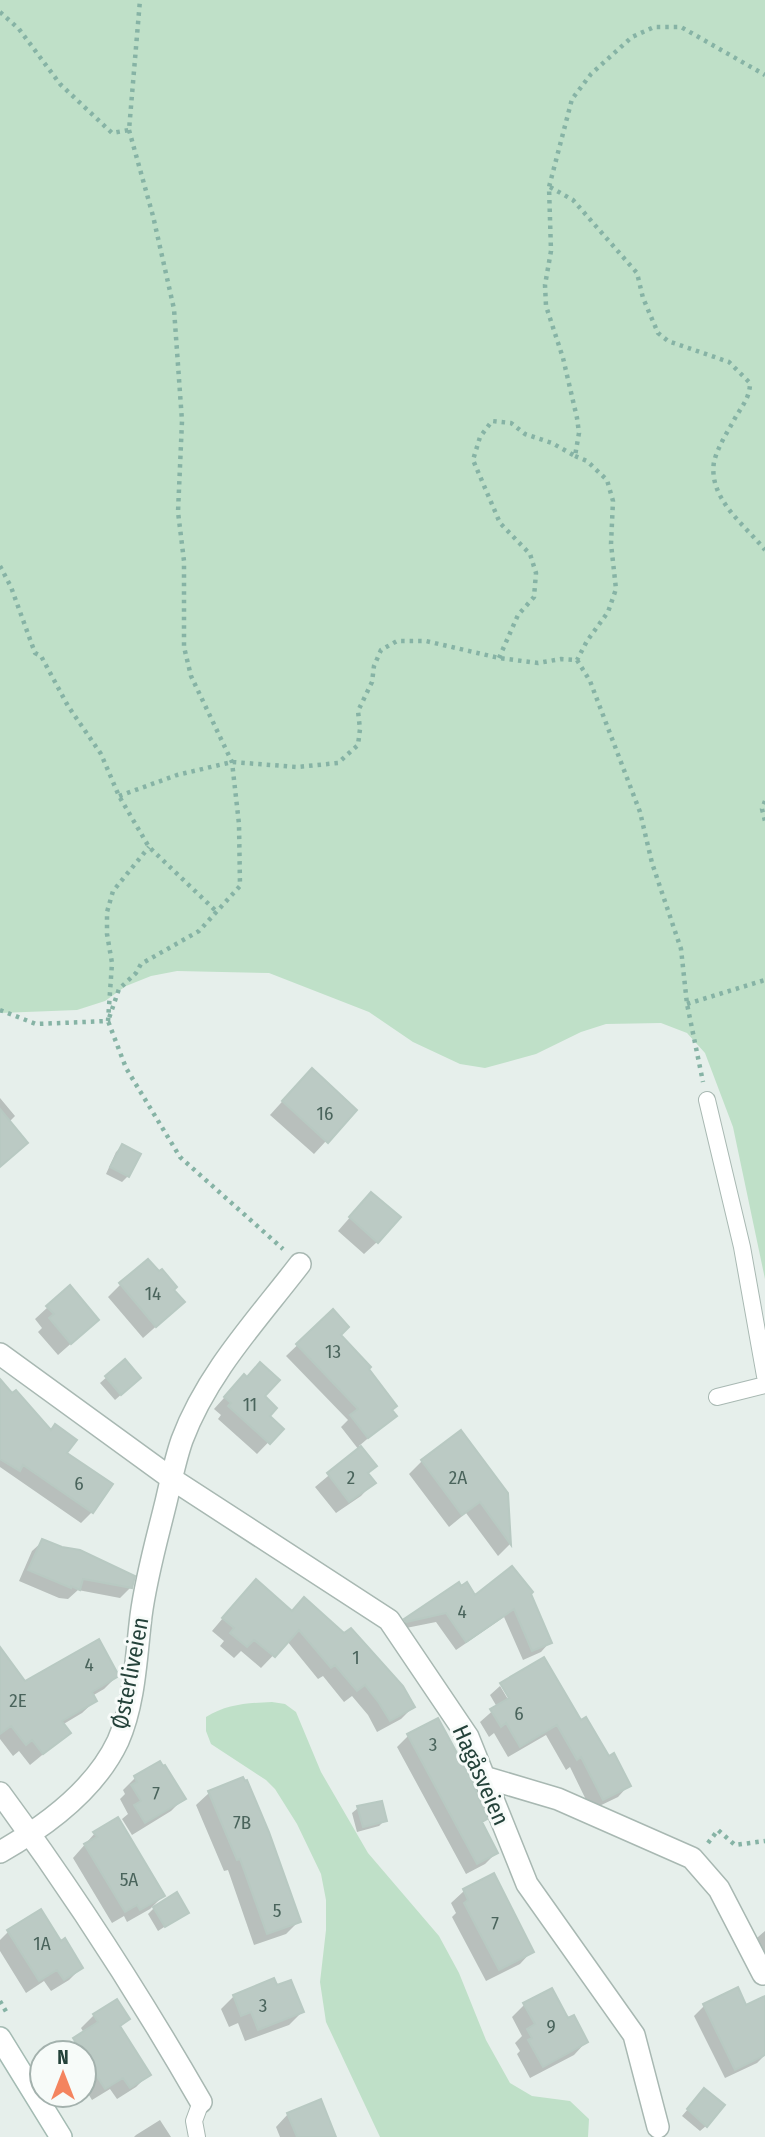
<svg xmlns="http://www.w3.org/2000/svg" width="765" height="2137" font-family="'Fira Sans Condensed',sans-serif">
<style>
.green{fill:#bfe0c8}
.shadow{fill:#0003}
.building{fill:#bbcac4;stroke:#b8c9c2;stroke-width:2}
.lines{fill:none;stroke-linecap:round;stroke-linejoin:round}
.service-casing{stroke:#a8b8b2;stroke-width:18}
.minor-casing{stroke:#a8b8b2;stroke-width:24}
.secondary-casing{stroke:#a4bbb3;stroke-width:24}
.path{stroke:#86b3a5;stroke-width:4.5;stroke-dasharray:3.5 5;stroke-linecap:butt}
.service{stroke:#fff;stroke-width:16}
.minor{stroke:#fff;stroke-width:21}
.secondary{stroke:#fff;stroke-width:21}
.labels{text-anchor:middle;stroke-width:6;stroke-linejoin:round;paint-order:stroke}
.number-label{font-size:19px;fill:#4a645c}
.street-label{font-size:23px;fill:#24423a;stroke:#f7fbf9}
</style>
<rect width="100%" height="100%" fill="#e6efeb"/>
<!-- green -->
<path class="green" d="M0,0H765V1279L733,1127L705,1053L687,1033L661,1023L606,1024L581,1032L536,1054L485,1068L460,1064L413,1042L369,1012L269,973L177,971L151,976L126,986L105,1001L77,1010L0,1013Z
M272,1702L285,1704L296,1712L321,1772L368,1853L439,1936L459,1973L486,2040L510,2083L532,2096L570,2101L589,2119L588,2137H380L326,2022L320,1982L326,1930V1900L321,1874L297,1824L275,1789L266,1780L211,1744L206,1731V1717C227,1704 248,1703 272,1702Z"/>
<!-- shadow -->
<path class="shadow" d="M299,1083L326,1141L314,1154L270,1115Z
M0,1098L15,1116L9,1122L26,1143L0,1167Z
M122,1146L128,1176L122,1182L106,1174L116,1152Z
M359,1207L377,1242L364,1254L338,1231Z
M121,1284L172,1290L170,1314L143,1338L108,1297Z
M48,1307L84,1332L58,1355L38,1332L42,1328L35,1319Z
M332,1312L339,1335L394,1416L359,1446L374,1466L366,1474L373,1483L361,1496L336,1513L315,1487L359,1450L341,1427L348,1420L286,1356Z
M124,1362L133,1384L115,1400L100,1383Z
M0,1384L65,1454L92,1512L81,1523L0,1467Z
M233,1388L262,1396L267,1416L281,1429L257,1454L218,1419L221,1415L214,1409Z
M460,1433L506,1494L510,1544L498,1556L466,1513L449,1527L409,1474L422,1461Z
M43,1541L131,1587L120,1598L78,1590L68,1599L59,1598L19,1581L32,1551Z
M244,1593L344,1636L360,1641L362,1640L401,1687L413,1707L401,1719L377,1732L368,1715L352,1696L344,1702L323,1676L318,1679L287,1641L261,1668L241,1651L234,1658L220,1646L224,1641L212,1631Z
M529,1594L550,1642L541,1652L523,1660L504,1617L456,1650L436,1622L396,1630L406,1621L475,1597Z
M544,1660L580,1723L629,1785L618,1797L591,1810L570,1767L566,1770L546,1735L508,1757L494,1733L489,1737L480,1722L497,1707L490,1695L500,1686L512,1706L515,1704L504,1685H501Z
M0,1672L25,1683L117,1676L104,1689L92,1696L95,1701L82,1713L62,1725L69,1733L30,1765L19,1751L13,1756L0,1739Z
M408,1736L481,1823L496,1853L485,1864L466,1874L397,1747Z
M136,1777L184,1798L171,1811L132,1835L122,1819L128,1814L120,1799L125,1794L123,1790Z
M209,1793L299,1921L286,1934L254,1945L228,1870L224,1871L196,1805Z
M358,1808L385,1820L379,1826L357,1832L352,1813Z
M95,1833L163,1896L150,1909L127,1922L124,1916L112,1923L73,1858Z
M464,1891L532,1951L520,1964L486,1981L452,1917L456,1913L451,1903Z
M154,1908L187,1912L158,1931L148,1914Z
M765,1931V1974L750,1944Z
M8,1932L60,1944L81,1968L69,1980L51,1991L44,1981L26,1993L0,1951V1940Z
M276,1987L302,2012L289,2025L245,2041L238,2023L229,2027L221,2009L234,1996Z
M765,1998V2055L757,2063L725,2078L694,2016L704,2006L746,2007Z
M524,2005L567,2021L586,2042L574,2055L530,2078L517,2054L520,2051L515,2043L522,2036L512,2017Z
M94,2015L128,2019L119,2028L148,2075L136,2087L117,2099L110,2089L92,2100L84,2087V2053L61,2052L84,2033L81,2028Z
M699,2096L706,2126L700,2131L682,2116Z
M288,2114L333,2137H280L276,2127Z
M160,2120L171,2137H134L136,2135Z"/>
<!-- building -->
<path class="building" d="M312,1068L357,1110L328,1143L282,1101Z
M0,1109L28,1143L0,1167Z
M122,1144L141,1154L129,1177L110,1167Z
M371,1192L401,1217L378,1243L349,1217Z
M148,1259L159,1271L162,1269L177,1287L174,1290L185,1302L156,1327L119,1283Z
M70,1285L99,1320L71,1344L49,1318L54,1314L46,1306Z
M333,1309L349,1327L341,1335L371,1367L369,1369L397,1406L392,1410L397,1416L368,1438L350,1415L358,1409L296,1344Z
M125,1359L141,1378L121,1395L105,1376Z
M260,1362L280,1380L265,1396L277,1408L270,1416L284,1429L270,1444L228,1406L231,1403L224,1397L244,1374L247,1377Z
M0,1379L12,1393L16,1390L51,1430L55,1424L77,1440L67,1453L113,1484L93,1513L23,1465L20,1471L0,1459Z
M461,1430L508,1493L511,1545L480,1502L462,1515L421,1460Z
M361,1446L377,1466L368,1473L376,1483L349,1502L327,1473Z
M42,1539L62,1547L80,1550L135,1576L132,1588L83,1579L80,1590L71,1586V1588L28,1570Z
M512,1566L533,1592L531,1594L552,1643L532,1651L514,1609L466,1642L446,1613L406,1622L404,1619L459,1582L461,1586L467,1582L475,1595Z
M256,1579L292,1611L304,1597L344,1633L351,1628L403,1686L415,1707L390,1721L379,1703L365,1685L357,1691L335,1665L331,1668L299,1630L275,1657L254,1640L247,1647L230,1633L234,1628L222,1618Z
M99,1639L119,1676L92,1692L97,1701L62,1721L71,1733L43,1754L32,1740L26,1745L11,1726L0,1734V1647L25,1681Z
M544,1657L581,1720L586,1717L609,1756L614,1753L631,1786L603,1800L581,1757L577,1760L557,1725L520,1747L506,1723L501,1727L490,1709L509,1698L500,1683Z
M438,1718L471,1779L487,1819L482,1822L498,1853L477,1864L407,1734Z
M160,1761L163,1766L165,1765L186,1799L145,1823L134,1805L141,1801L131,1785L137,1782L134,1776Z
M243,1777L245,1781L247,1780L269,1832L301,1922L267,1934L240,1859L237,1860L208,1791Z
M382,1801L387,1821L363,1827L357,1806Z
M118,1817L165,1896L140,1910L137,1905L125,1912L84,1844L97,1837L93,1832Z
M494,1873L534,1952L499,1970L464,1903L468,1900L463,1889Z
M177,1892L189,1913L165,1927L153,1907Z
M41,1909L61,1941L65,1938L83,1968L64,1980L57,1970L39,1981L7,1930Z
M274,1978L277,1985L291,1980L304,2012L258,2030L251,2012L241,2016L233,1995Z
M738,1987L746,2005L765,1996V2055L735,2070L703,2004Z
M552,1988L568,2018L574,2015L588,2042L543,2067L528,2040L532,2038L527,2029L535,2024L523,2003Z
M117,1999L130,2019L120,2026L151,2075L130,2088L123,2078L105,2089L73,2038L98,2022L93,2014Z
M704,2088L725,2105L707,2127L687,2109Z
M321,2099L336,2137H297L287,2113Z"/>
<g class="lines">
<defs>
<path id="service" d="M707,1100L742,1247L765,1376
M717,1397L765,1385
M197,2137L194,2121L201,2102"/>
<path id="minor" d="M0,1354L172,1479L389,1620L468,1737L527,1884L634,2035L658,2127
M484,1777L558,1799L692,1858L719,1889L763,1974
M0,1793C73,1892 140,1996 201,2102
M0,1852C46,1826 95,1790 118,1741C135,1702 136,1657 141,1616C146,1577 157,1539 166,1502C171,1481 175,1460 182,1440C207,1373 257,1320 300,1264"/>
<path id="secondary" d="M0,2038L61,2137"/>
</defs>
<!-- service casing -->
<use href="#service" class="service-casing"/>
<!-- minor casing -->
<use href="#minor" class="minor-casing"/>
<!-- secondary casing -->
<use href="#secondary" class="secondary-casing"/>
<!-- path -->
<path class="path" d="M0,12L19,29L60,84L112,133L129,130L140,0
M129,130L153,216L174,309L182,421L178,512L184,561V647L191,676L232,762L239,824L240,886L199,931L141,964L136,973L119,989L108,1021L126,1068L180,1157L283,1249
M550,187L573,200L637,273L643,298L658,333L668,341L729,362L750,383C750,399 740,408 733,422C726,434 717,449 714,462C708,499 745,525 765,550
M575,456L587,461L607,480L613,501L611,544L616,589L608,612L587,641L577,660
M0,566L11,587L35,653L41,656L68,706L101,754L119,796L149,847L217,912
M499,658L518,615L534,597L536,573L530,554L500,523L473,460L480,437L492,421L511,423L525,434L552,443L575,456L579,433L577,418L563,358L546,306L545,285L551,251L549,187L572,99L591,74L632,37L654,27H681L765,75
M577,660L590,681L640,812L652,863L681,949L687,1004L703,1082
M119,796L177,775L232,762L297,767L338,763L358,745L360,729L358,711L372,682L374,666L381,650L397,641H426L499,658L538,663L561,659L577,660
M765,801L762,809L765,821
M687,1004L765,980
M0,1010L36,1024L108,1021L112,963L107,934V912L113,891L149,847
M708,1843L718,1830L735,1845L765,1841
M0,2001L8,2015"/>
<!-- service -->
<use href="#service" class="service"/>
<!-- minor -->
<use href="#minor" class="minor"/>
<!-- secondary -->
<use href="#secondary" class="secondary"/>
</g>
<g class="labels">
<!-- number labels -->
<g class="number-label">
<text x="325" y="1120">16</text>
<text x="153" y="1300">14</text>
<text x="333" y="1358">13</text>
<text x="250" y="1411">11</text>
<text x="351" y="1484">2</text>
<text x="458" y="1484">2A</text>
<text x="79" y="1490">6</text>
<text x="462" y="1618">4</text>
<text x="356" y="1664">1</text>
<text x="89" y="1671">4</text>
<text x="18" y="1707">2E</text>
<text x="519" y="1720">6</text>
<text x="433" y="1751">3</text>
<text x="156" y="1800">7</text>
<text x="242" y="1829">7B</text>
<text x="129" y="1886">5A</text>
<text x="277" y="1917">5</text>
<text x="495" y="1930">7</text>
<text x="42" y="1950">1A</text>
<text x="263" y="2012">3</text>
<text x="551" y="2033">9</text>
</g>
<!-- street labels -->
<g class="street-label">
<text transform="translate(130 1673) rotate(-79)" y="8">Østerliveien</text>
<text transform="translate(481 1775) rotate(66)" y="8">Hagåsveien</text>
</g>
</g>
<!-- north arrow -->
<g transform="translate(63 2074)"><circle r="33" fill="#f7fbf9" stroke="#a3b1ad" stroke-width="2"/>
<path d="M0-5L12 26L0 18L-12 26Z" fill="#f4845f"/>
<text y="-10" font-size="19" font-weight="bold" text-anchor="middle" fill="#24423a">N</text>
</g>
</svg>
